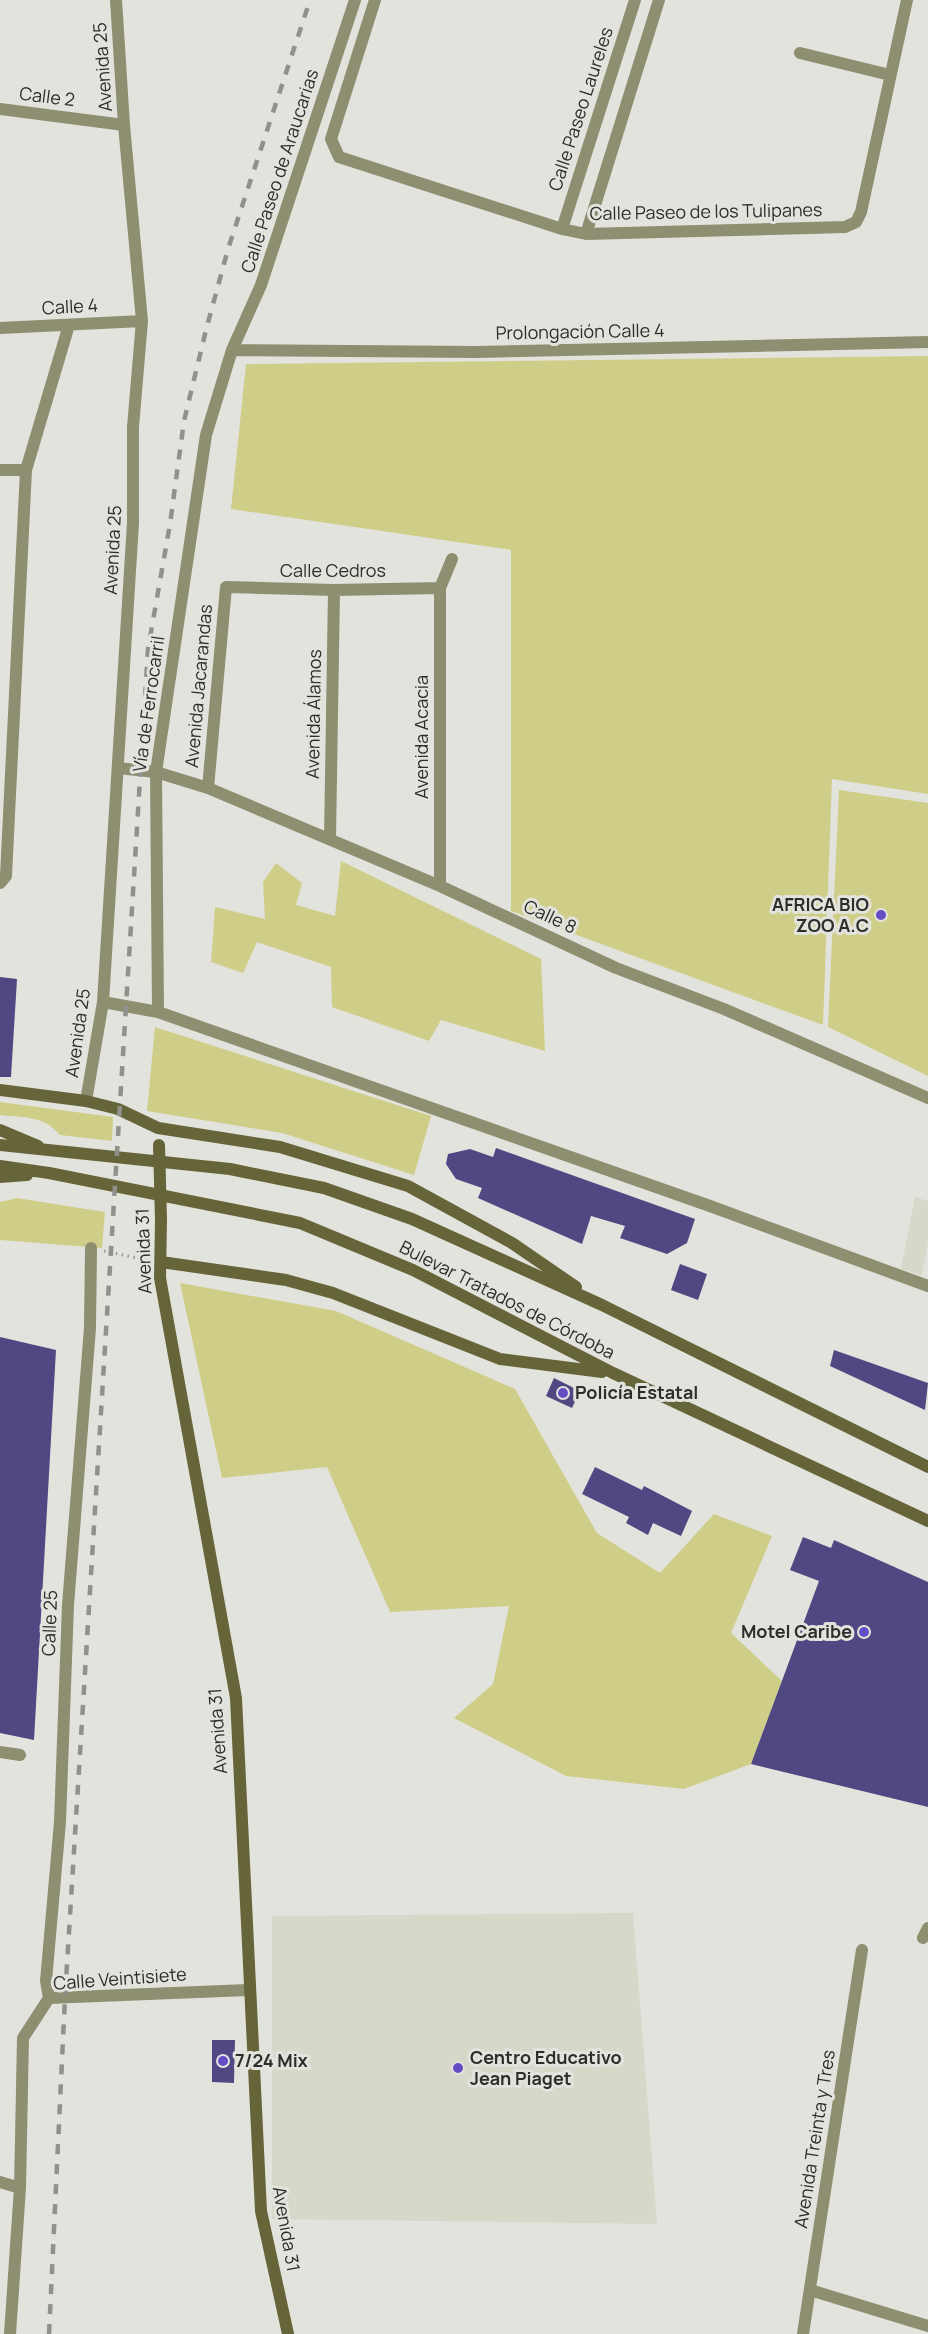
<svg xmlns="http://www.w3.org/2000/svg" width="928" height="2334" font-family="Manrope,sans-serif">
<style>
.built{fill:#d7d7ca}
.green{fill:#cfce89}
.building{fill:#504882}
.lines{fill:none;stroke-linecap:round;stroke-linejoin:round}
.path{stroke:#989893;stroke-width:3;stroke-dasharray:1.5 4.5;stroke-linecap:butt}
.street{stroke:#8e8e71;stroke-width:12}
.secondary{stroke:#66653a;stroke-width:12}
.rail{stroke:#90908c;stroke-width:4.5;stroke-dasharray:10 10;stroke-linecap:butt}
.secondary-bridge{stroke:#66653a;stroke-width:12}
.poi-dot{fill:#664dc6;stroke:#e3e3dd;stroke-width:2}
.labels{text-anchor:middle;stroke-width:6;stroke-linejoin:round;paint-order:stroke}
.street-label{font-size:18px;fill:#2d2d2b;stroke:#e3e3dd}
.poi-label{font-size:18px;font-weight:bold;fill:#2d2d2b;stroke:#e3e3dd;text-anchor:start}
</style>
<rect width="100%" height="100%" fill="#e3e3dd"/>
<!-- built -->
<path class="built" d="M915,1197L928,1201V1242L922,1275L901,1269Z
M633,1913L657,2224L272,2219V1916Z"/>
<!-- green -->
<path class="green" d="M928,356V794L832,779L823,1025L511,911V550L231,509L246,364Z
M839,790L928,803V1076L828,1027Z
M341,861L541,959L545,1051L441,1020L429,1041L332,1007L331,967L257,942L243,973L211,962L215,907L265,919L263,882L276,863L302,883L296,905L335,916Z
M155,1027L431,1116L414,1175L282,1133L147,1111Z
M0,1102L113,1117L112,1141L60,1135C43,1115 25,1118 0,1115Z
M17,1198L105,1212L102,1248L0,1240V1202Z
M180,1283L336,1311L515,1389L597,1533L660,1573L714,1514L772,1536L731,1633L782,1681L751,1764L684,1789L566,1776L454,1718L493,1684L509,1606L390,1612L327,1467L222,1478Z"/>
<!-- building -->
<path class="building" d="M0,977L17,979L11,1077H0Z
M496,1148L695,1219L687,1243L667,1254L620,1238L625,1226L591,1216L582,1244L478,1198L482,1188L456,1179L446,1164L448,1154L470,1149L493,1157Z
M680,1264L707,1274L698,1300L671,1290Z
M0,1337L56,1350L34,1740L0,1733Z
M834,1350L928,1383L925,1410L830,1366Z
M554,1378L580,1391L572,1408L546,1396Z
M595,1467L642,1490L644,1486L692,1511L681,1536L653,1523L648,1535L626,1523L629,1517L582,1494Z
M803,1537L831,1548L834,1540L928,1582V1807L751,1764L819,1581L790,1570Z
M212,2040H235L234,2083L212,2082Z"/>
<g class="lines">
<!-- path -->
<path class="path" d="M104,1251L147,1260"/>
<!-- street -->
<path class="street" d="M375,0L331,139L339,157L562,229L586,234L845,227L856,222L861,212L907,0
M800,53L890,75
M0,109L124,125
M562,229L635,0
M586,234L659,0
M0,328L142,321
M232,350L477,352L928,342
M0,470H26
M118,768L156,772L208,788L440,886L616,968L724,1009L928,1098
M208,788L226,587L334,590L440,588
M330,839L334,590
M0,883L6,876L26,470L69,325
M440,886V588L452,559
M103,1002L158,1012L710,1206L928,1286
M158,1012L156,772L206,435L232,350L261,285L355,0
M86,1101L103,1002L133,523V427L142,321L124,125L116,0
M0,1752L20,1755
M923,1938L928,1928
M49,1998L46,1981L60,1822L68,1605L90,1328L91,1248
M0,2182L20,2188
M810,2290L928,2326
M10,2334L20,2188L23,2038L49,1998L248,1990
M803,2334L862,1950"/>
<!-- secondary -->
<path class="secondary" d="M0,1090L86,1101L118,1109L158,1128L280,1147L408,1186L512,1243L576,1287
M0,1130L38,1146
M0,1145L230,1169L324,1188L412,1219L602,1305L928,1467
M0,1166L49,1173L300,1223L413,1270L613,1373L928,1521
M0,1177L27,1175
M161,1220L160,1278L236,1698L261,2211L288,2334
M161,1262L286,1280L333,1293L500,1359L602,1372"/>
<!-- rail -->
<path class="rail" d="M49,2334L65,1997L148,649L170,524L184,421L206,330L228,249L310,0"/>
<!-- secondary-bridge -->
<path class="secondary-bridge" d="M159,1145L161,1220"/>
</g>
<!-- markers -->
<g class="poi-dot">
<circle cx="881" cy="915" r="6"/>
<circle cx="563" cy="1393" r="6"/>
<circle cx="864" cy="1632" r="6"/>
<circle cx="223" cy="2061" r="6"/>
<circle cx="458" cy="2068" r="6"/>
</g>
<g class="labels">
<!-- street labels -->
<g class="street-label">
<text transform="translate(103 67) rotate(-94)" y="6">Avenida 25</text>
<text transform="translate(47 97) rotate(7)" y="6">Calle 2</text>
<text transform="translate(581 109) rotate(-72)" y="6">Calle Paseo Laureles</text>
<text transform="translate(280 171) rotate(-72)" y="6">Calle Paseo de Araucarias</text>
<text transform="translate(706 212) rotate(-1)" y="6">Calle Paseo de los Tulipanes</text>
<text transform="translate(70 307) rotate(-3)" y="6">Calle 4</text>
<text transform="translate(580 332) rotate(-1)" y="6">Prolongación Calle 4</text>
<text transform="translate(113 550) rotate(-87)" y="6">Avenida 25</text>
<text x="333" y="577">Calle Cedros</text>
<text transform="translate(199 686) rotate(-85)" y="6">Avenida Jacarandas</text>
<text transform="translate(149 704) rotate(-82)" y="6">Vía de Ferrocarril</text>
<text transform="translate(314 714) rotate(-89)" y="6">Avenida Álamos</text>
<text transform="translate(422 737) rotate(-90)" y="6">Avenida Acacia</text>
<text transform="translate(550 917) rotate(25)" y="6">Calle 8</text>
<text transform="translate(78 1033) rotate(-82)" y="6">Avenida 25</text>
<text transform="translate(144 1251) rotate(-92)" y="6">Avenida 31</text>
<text transform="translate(507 1300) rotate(27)" y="6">Bulevar Tratados de Córdoba</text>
<text transform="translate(50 1623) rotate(-88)" y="6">Calle 25</text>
<text transform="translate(218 1731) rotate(-94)" y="6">Avenida 31</text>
<text transform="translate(120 1979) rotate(-4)" y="6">Calle Veintisiete</text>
<text transform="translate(815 2139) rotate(-81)" y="6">Avenida Treinta y Tres</text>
<text transform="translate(286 2229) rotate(80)" y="6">Avenida 31</text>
</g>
<!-- poi labels -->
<g class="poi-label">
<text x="869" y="911" text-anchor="end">AFRICA BIO<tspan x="869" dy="21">ZOO A.C</tspan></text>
<text x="575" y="1399">Policía Estatal</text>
<text x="852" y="1638" text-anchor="end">Motel Caribe</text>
<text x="470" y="2064">Centro Educativo<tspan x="470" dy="21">Jean Piaget</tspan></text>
<text x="235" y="2067">7/24 Mix</text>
</g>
</g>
</svg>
